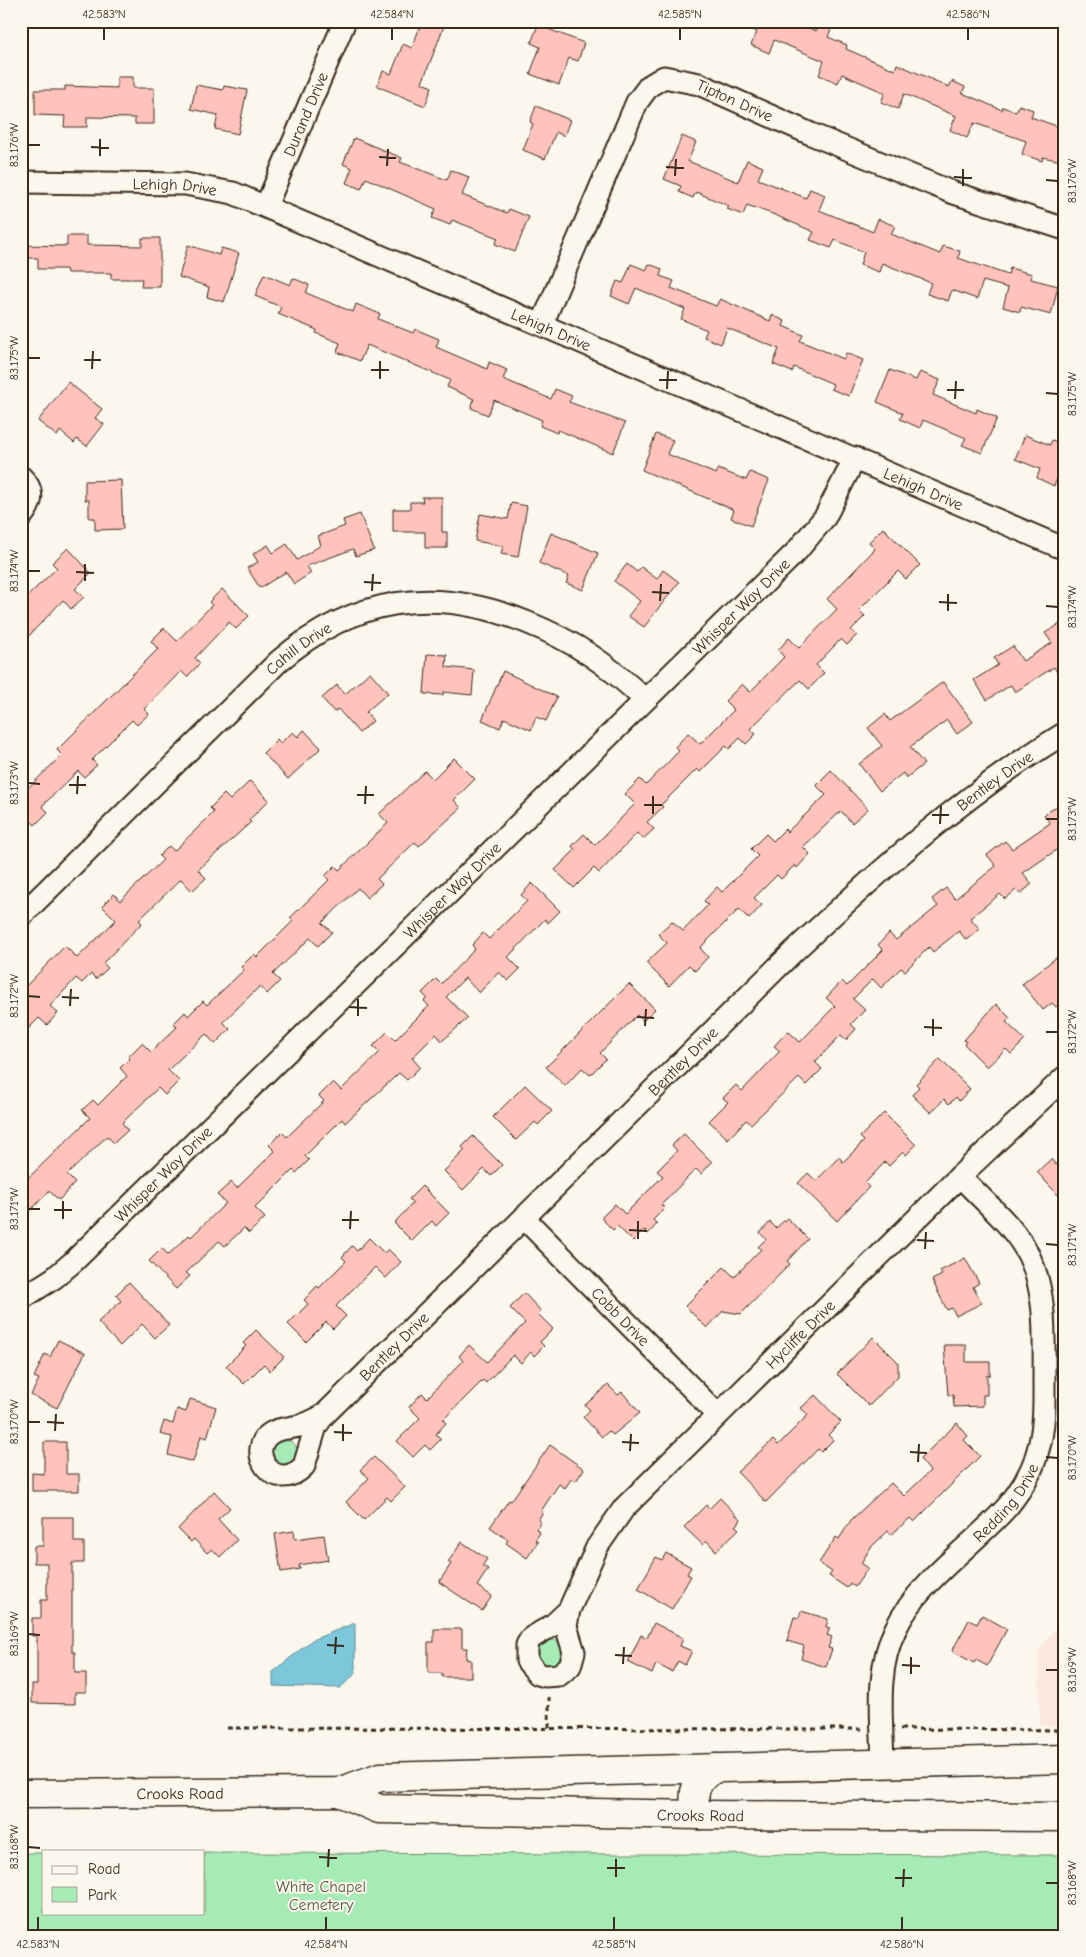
<svg xmlns="http://www.w3.org/2000/svg" width="1086" height="1957" font-family="'Comic Neue',sans-serif">
<style>
.built{fill:#fce7dd}
.green{fill:#a6eab5;stroke:#708a6a}
.water{fill:#7bc7da;stroke:#61888f}
.building{fill:#ffc3bb;stroke:#3b2a1e}
.lines{fill:none;stroke-linecap:round;stroke-linejoin:round}
.street-casing{stroke:#3b2a1e;stroke-width:25}
.secondary-casing{stroke:#3b2a1e;stroke-width:31}
.path{stroke:#3b2a1e;stroke-width:3;stroke-dasharray:5 4;stroke-linecap:butt}
.street{stroke:#fbf7ec;stroke-width:21}
.secondary{stroke:#fbf7ec;stroke-width:28}
.ticks{fill:none;stroke:#3b2a1e;stroke-width:2}
.labels{text-anchor:middle;stroke-width:4;stroke-linejoin:round;paint-order:stroke}
.street-label{font-size:16px;fill:#3b2a1e;stroke:#fbf7ec}
.park-label{font-size:16px;fill:#565a44;stroke:#fbf7ec}
.neatline{fill:none;stroke:#3b2a1e;stroke-width:2}
.ticks-label{font-size:12px;text-anchor:middle;fill:#3b2a1e}
</style>
<rect width="100%" height="100%" fill="#fbf7ec"/>
<filter id="ink" filterUnits="userSpaceOnUse"><feTurbulence type="fractalNoise" baseFrequency=".02" numOctaves="2"/><feDisplacementMap in="SourceGraphic" scale="10" xChannelSelector="R" yChannelSelector="G"/><feConvolveMatrix kernelMatrix="1 2 1 2 8 2 1 2 1" color-interpolation-filters="sRGB"/></filter>
<g filter="url(#ink)">
<!-- built -->
<path class="built" d="M1062,1523H1065V1726H1040L1039,1649L1057,1627Z"/>
<!-- green -->
<path class="green" d="M272 1453a13 13 0 1 1 26 0a13 13 0 1 1-26 0Z
M537 1652a13 13 0 1 1 26 0a13 13 0 1 1-26 0Z
M21,1853H44V1913H204V1853L1065,1855V1936H21Z"/>
<!-- water -->
<path class="water" d="M355,1623V1674L340,1688L273,1686V1672L312,1640Z"/>
<!-- building -->
<path class="building" d="M422,21H446L422,83L432,87L425,106L377,86L383,71L391,74L403,44L412,48Z
M734,21H793L816,31L821,21H834L828,37L847,45L846,49L895,70L897,64L949,87L952,81L965,87L962,93L1002,110L1003,107L1016,112L1019,105L1033,110L1031,117L1065,129V162L1043,157L1042,161L1022,154L1026,141L974,123L967,138L950,130L956,116L904,94L898,109L881,102L885,93L842,74L838,83L819,75L824,61L774,40L769,53L751,45L757,32Z
M538,25L584,43L578,61L569,58L559,85L530,74L540,47L531,43Z
M117,77H133V88H154V124H135V118L87,117V127H64L65,116L35,115V90H65V86L117,88Z
M196,85L223,90L224,86L247,90L238,134L215,129L218,115L191,109Z
M536,106L570,120L564,136L556,132L545,159L523,150L533,124L530,122Z
M682,136L696,142L688,161L738,182L747,160L763,167L758,179L806,198L810,189L825,195L819,210L873,232L878,219L895,226L891,234L940,254L943,246L960,251L958,258L1008,275L1010,268L1032,274L1031,279L1058,286L1051,315L1021,307L1020,312L1003,307L1008,288L983,281L977,299L952,290L948,301L927,294L931,283L882,263L879,272L860,265L864,252L835,240L831,248L810,240L814,232L775,215L747,205L743,215L727,209L729,206L696,192L693,198L679,192L681,186L664,179Z
M354,138L402,158L400,162L447,180L451,170L469,177L462,195L507,213L509,209L529,217L515,252L495,244L498,238L452,220L450,225L432,218L436,209L366,178L361,189L346,183L352,168L343,164Z
M67,236H87V245L142,246V238H160V287H141L142,279H111V273H67L66,269H38V258H21V245L67,246Z
M188,245L219,255L221,248L239,253L224,302L207,297L209,287L179,277Z
M631,264L646,270L649,264L662,269L660,276L674,281L671,288L716,306L720,299L770,321L772,315L785,321L783,326L803,335L800,341L844,359L846,353L863,360L849,396L831,389L833,384L794,367L792,372L773,364L779,349L727,328L721,344L704,337L707,330L681,319L685,309L636,288L629,304L611,296L617,281L623,283Z
M264,274L290,285L293,278L309,285L306,293L353,312L356,304L380,314L378,319L413,333L415,329L439,339L436,347L487,369L489,362L507,370L503,379L551,399L555,389L572,396L569,402L625,423L613,453L558,430L557,433L540,426L542,420L494,400L488,415L471,408L474,399L447,387L450,380L367,345L360,361L337,352L340,343L316,333L317,330L278,314L281,307L255,296Z
M890,370L916,380L920,372L940,380L933,395L976,413L977,409L997,418L982,453L962,445L966,438L923,420L920,428L900,419L903,413L877,402Z
M68,382L102,409L95,418L104,424L87,446L77,439L74,443L60,431L57,436L38,421Z
M656,434L673,440L667,454L716,474L718,469L746,480L750,472L769,480L751,526L731,518L734,510L642,470Z
M1025,435L1050,445L1052,440L1065,445V460L1054,486L1037,478L1040,469L1015,459Z
M121,480L123,529L95,530V518H89V500H85V481Z
M422,497H442V532H447V548H425V532H393V509H410V502H423Z
M511,503L527,506L518,557L501,554L503,546L475,541L480,514L508,519Z
M360,514L374,550L356,556L353,549L307,566L311,573L294,584L286,572L260,588L247,568L258,562L253,554L268,545L273,553L287,544L297,560L321,545L318,536L345,526L343,520Z
M883,528L920,565L906,579L898,571L859,610L865,616L851,630L857,635L847,645L841,639L816,665L824,673L809,689L800,680L750,729L756,734L746,744L740,738L729,749L726,746L700,772L697,769L661,805L663,807L647,822L654,829L643,839L637,833L599,873L594,868L574,888L555,870L575,850L572,846L584,834L595,845L635,804L625,794L640,779L646,785L679,751L675,747L688,733L700,744L734,710L725,701L742,684L750,692L784,657L778,650L789,638L799,648L837,609L827,599L875,549L869,542Z
M551,533L598,553L583,590L566,583L569,576L539,563Z
M68,548L91,573L75,589L84,597L71,609L63,600L21,644V602L57,568L52,563Z
M627,564L637,572L641,567L657,579L663,570L679,582L644,627L628,616L640,601L614,581Z
M222,589L249,616L236,629L229,622L195,658L200,663L187,677L181,671L144,709L149,714L137,725L132,720L92,760L97,765L84,777L78,771L42,806L48,812L35,825L21,812V795L62,755L57,750L158,649L151,641L164,628L177,641L212,605L209,602Z
M1065,621V686L1054,667L1015,692L1011,685L987,700L974,680L998,665L994,658L1013,646L1023,661L1052,643L1045,633Z
M427,654L447,655L446,667L474,670L472,695L443,692V695L424,694Z
M503,671L557,697L546,721L536,717L531,730L504,718L500,728L482,720Z
M370,672L388,693L366,712L373,721L359,733L338,709L334,712L322,698L337,685L345,694Z
M943,682L973,722L957,734L947,720L910,747L924,764L906,778L903,773L880,791L859,764L882,746L868,728L885,714L890,721Z
M304,730L321,748L288,779L263,753L277,739L280,743L293,732L298,737Z
M454,758L475,779L454,800L461,808L419,846L415,842L377,879L382,884L367,898L358,888L322,923L332,932L318,946L310,938L273,974L280,981L267,994L260,986L223,1022L230,1029L215,1044L206,1034L168,1070L179,1081L165,1095L158,1088L122,1123L128,1130L114,1143L107,1136L67,1175L75,1183L59,1200L49,1191L31,1210L21,1201V1185L90,1118L82,1110L93,1100L98,1105L127,1076L120,1068L130,1058L128,1057L142,1043L151,1052L177,1027L174,1023L185,1012L188,1016L203,1001L207,1005L244,970L241,967L254,954L257,957L293,921L290,918L329,880L325,876L335,866L339,870L388,823L379,814L425,771L433,779Z
M831,770L868,809L852,823L841,811L803,847L810,854L797,868L795,865L781,879L777,875L754,898L762,905L749,919L739,909L700,948L708,957L695,971L689,965L669,986L646,963L667,943L658,934L672,921L683,931L708,905L704,901L717,887L722,892L758,856L751,849L766,834L773,841L785,829L787,832L826,795L816,785Z
M250,781L269,800L249,820L251,822L198,870L206,878L192,891L181,879L139,920L142,923L103,963L108,968L96,979L91,974L82,983L76,978L50,1006L58,1013L47,1025L39,1018L21,1036V991L65,946L77,958L116,920L102,906L114,894L120,901L163,860L159,856L169,846L174,851L214,812L210,808L224,794L230,800Z
M1065,800V844L1023,873L1032,884L1020,894L1016,890L1005,899L1000,894L970,918L980,929L966,940L959,931L933,952L929,947L905,971L901,968L881,988L873,979L853,999L865,1010L851,1024L856,1029L846,1040L841,1035L815,1062L822,1069L806,1085L799,1078L751,1124L746,1120L728,1139L709,1121L728,1102L723,1098L736,1085L742,1091L780,1051L774,1046L788,1031L800,1042L835,1006L826,998L842,981L847,986L883,950L878,945L889,933L896,940L938,906L932,899L946,888L955,899L996,866L987,855L1005,841L1012,849L1050,823L1044,815Z
M532,883L560,911L548,923L545,919L508,957L520,969L508,981L499,972L479,993L465,978L446,997L468,1018L442,1041L436,1034L412,1058L420,1067L407,1080L399,1073L345,1123L342,1119L305,1156L309,1160L296,1173L293,1170L255,1208L265,1218L249,1233L244,1228L225,1246L219,1241L186,1273L190,1276L176,1289L149,1261L162,1248L168,1255L189,1235L191,1237L226,1203L217,1195L231,1182L237,1188L275,1151L269,1145L282,1132L287,1137L324,1101L319,1096L333,1082L341,1090L380,1052L373,1046L387,1032L395,1040L429,1006L424,1001L427,998L422,993L436,979L441,984L475,949L472,945L483,933L489,939L527,901L521,895Z
M1065,951V1000L1056,1007L1052,1003L1043,1010L1022,984Z
M629,984L655,1009L643,1021L637,1015L600,1053L606,1059L590,1075L582,1068L565,1086L546,1067Z
M996,1004L1010,1018L1006,1022L1025,1040L1011,1054L1006,1049L987,1067L964,1044L966,1042L964,1040Z
M940,1059L970,1089L959,1101L956,1097L949,1104L944,1099L931,1113L912,1095L919,1087L916,1084Z
M525,1085L552,1111L538,1125L535,1122L516,1140L493,1117Z
M884,1113L916,1145L906,1155L903,1152L889,1166L885,1162L865,1183L869,1187L837,1221L798,1183L808,1173L816,1181L839,1157L843,1162L864,1141L860,1137Z
M684,1134L712,1162L701,1174L696,1169L661,1205L665,1208L653,1220L657,1224L648,1234L644,1230L633,1241L617,1226L613,1230L601,1218L615,1204L625,1214L663,1176L657,1171L677,1151L672,1145Z
M473,1136L502,1165L491,1176L484,1169L463,1190L444,1171L465,1150L462,1147Z
M1065,1157V1188L1058,1195L1037,1172L1051,1159L1056,1165Z
M422,1186L449,1213L436,1226L432,1221L412,1241L394,1223L413,1203L409,1199Z
M787,1218L808,1239L787,1261L790,1264L741,1314L723,1311L707,1328L685,1306L724,1267L734,1277L761,1249L758,1247L766,1239L760,1233L770,1222L776,1228Z
M369,1238L384,1253L388,1249L401,1262L386,1278L375,1267L336,1306L346,1316L333,1329L326,1322L306,1342L288,1324L308,1304L304,1300L317,1286L319,1288L346,1261L342,1257L352,1246L357,1251Z
M965,1258L979,1283L973,1287L982,1303L956,1316L952,1308L947,1310L932,1280L942,1275L940,1271Z
M129,1282L169,1325L155,1338L142,1324L120,1346L98,1322L121,1301L116,1295Z
M524,1293L541,1311L538,1314L553,1329L540,1342L544,1346L534,1356L531,1352L521,1363L513,1355L486,1383L483,1380L443,1420L446,1423L436,1434L441,1439L430,1450L425,1445L413,1457L397,1441L420,1418L409,1407L422,1393L427,1398L463,1361L459,1356L469,1345L487,1362L525,1323L510,1308Z
M256,1330L284,1357L270,1371L264,1364L244,1384L226,1366L246,1346L243,1343Z
M873,1337L898,1362V1376L869,1406L837,1374Z
M58,1340L85,1353L57,1408L31,1395L39,1379L34,1377L45,1354L50,1357Z
M944,1345H966V1362H990V1376L987,1375V1395H983V1406L954,1407L953,1395H948Z
M608,1385L618,1395L622,1392L640,1413L613,1435L609,1431L602,1437L583,1417L590,1410L585,1405Z
M815,1395L841,1422L828,1435L833,1440L821,1452L818,1449L766,1502L737,1472L773,1440L778,1445L808,1415L801,1408Z
M190,1399L216,1407L207,1438L201,1436L193,1462L168,1455L172,1437L160,1434L164,1421L173,1424L177,1409L186,1412Z
M957,1423L968,1436L964,1440L980,1456L914,1522L910,1518L891,1535L888,1531L871,1547L861,1563L868,1568L855,1587L850,1583L847,1588L829,1576L832,1572L819,1563L836,1537L839,1539L851,1520L891,1483L904,1496L930,1471L920,1459Z
M44,1442H66V1474H79V1491H32V1473L44,1474Z
M550,1445L584,1469L576,1481L572,1478L565,1488L559,1484L541,1511L543,1512L538,1520L541,1522L536,1529L540,1533L535,1540L538,1542L527,1558L506,1543L508,1540L490,1527L509,1500L511,1501Z
M374,1457L405,1487L391,1501L387,1497L364,1520L346,1502L369,1478L360,1470Z
M214,1491L230,1508L218,1519L237,1540L220,1557L212,1549L207,1553L194,1539L191,1542L178,1529Z
M720,1498L741,1520L735,1526L739,1529L716,1551L707,1541L703,1545L684,1527L706,1505L709,1509Z
M43,1517H74V1542H84V1563H72V1652H75V1673H86V1692H75V1704L32,1703V1684H37V1636H32V1618H41V1600H47V1563H34V1546H43Z
M294,1531L295,1539L324,1535L328,1560L299,1565L300,1569L281,1572L275,1534Z
M462,1542L487,1559L482,1566L488,1569L477,1586L492,1596L482,1611L439,1582L451,1564L448,1562Z
M666,1553L691,1567L687,1574L691,1576L672,1609L638,1589L656,1557L662,1560Z
M801,1611L828,1619L826,1627L830,1628L827,1635L832,1637L828,1648L832,1649L826,1667L801,1659L804,1646L787,1641L794,1617L799,1618Z
M982,1615L1007,1629L987,1666L976,1660L974,1663L952,1651L969,1620L977,1624Z
M654,1623L683,1638L680,1646L692,1651L685,1665L678,1661L672,1672L656,1664L652,1674L628,1662L641,1635L647,1638Z
M434,1629H462V1648H467L466,1659L471,1660V1677H442V1673H428V1642H434Z"/>
<g class="lines">
<defs>
<g id="street">
<path id="s1" d="M21,182L185,184L233,193L1065,549"/>
<path id="s2" d="M266,206L345,21"/>
<path id="s3" d="M542,324L637,102L649,86L664,77L699,84L811,134L951,192L1065,229"/>
<path d="M21,477C35,490 33,503 21,517"/>
<path id="s4" d="M21,916L279,661C354,597 434,585 526,622C574,641 608,664 645,700"/>
<path id="s5" d="M524,1218L718,1415"/>
<path id="s6" d="M21,1299L54,1278L73,1262L796,552L825,517L855,458"/>
<path id="s7" d="M324,1415L316,1426L304,1466C274,1497 243,1448 273,1432C280,1428 291,1428 299,1426C308,1424 316,1419 324,1415L794,951C878,872 965,793 1065,733"/>
<path id="s8" d="M569,1610L566,1626L574,1652L570,1666L559,1675L545,1676L538,1674L527,1661V1645L531,1638L553,1625L569,1610L597,1547L624,1508L960,1176L1065,1077"/>
<path id="s9" d="M883,1763C882,1719 875,1669 896,1628C920,1579 972,1547 1008,1506C1021,1490 1033,1470 1038,1450C1045,1427 1044,1402 1044,1379C1044,1337 1047,1294 1029,1256C1014,1225 983,1201 960,1176"/>
</g>
<g id="secondary">
<path id="s10" d="M339,1792L379,1809L699,1815L1065,1817"/>
<path id="s11" d="M21,1794L339,1792L380,1777L1065,1759"/>
<path d="M699,1815C689,1794 696,1778 716,1768"/>
</g>
</defs>
<!-- street casing -->
<use href="#street" class="street-casing"/>
<!-- secondary casing -->
<use href="#secondary" class="secondary-casing"/>
<!-- path -->
<path class="path" d="M1060,524L1065,513
M227,1728L864,1729
M549,1728V1697
M900,1729L1065,1730"/>
<!-- street -->
<use href="#street" class="street"/>
<!-- secondary -->
<use href="#secondary" class="secondary"/>
</g>
</g>
<!-- ticks -->
<path class="ticks" d="M104,40V28M392,40V28M680,40V28M968,40V28M28,145H40M91,147L109,148M100,156V139M379,157L396,158M387,166L388,149M666,167L684,168M675,176L676,159M954,177L972,178M1046,180L1058,181M963,186V169M28,358H40M84,360H101M92,369L93,351M371,370H389M380,379V361M659,380H677M667,389L668,371M947,390H964M1046,393L1058,394M955,399L956,381M28,571H40M76,572L94,573M85,581V564M364,582L381,583M372,591L373,574M652,592L669,593M660,601L661,584M939,602L957,603M1046,606L1058,607M948,611V594M28,783L40,784M69,785H86M77,794L78,776M357,795H374M365,804L366,786M644,805H662M653,814V796M932,815H949M1046,819H1058M940,824L941,806M28,996L40,997M62,997L79,998M70,1006L71,989M349,1007L367,1008M358,1016V999M637,1017L654,1018M645,1026L646,1009M924,1027L942,1028M1046,1032H1058M933,1036V1019M28,1209H40M54,1210H72M63,1219V1201M342,1220H359M350,1229L351,1211M629,1230L647,1231M638,1239V1221M917,1240L934,1241M1046,1244L1058,1245M925,1249L926,1232M28,1422H40M47,1422L64,1423M55,1431L56,1414M334,1432L352,1433M343,1441V1424M622,1442L639,1443M630,1451L631,1434M910,1452L927,1453M1046,1457L1058,1458M918,1462L919,1444M28,1634L40,1635M327,1645L344,1646M335,1654L336,1637M615,1655L632,1656M623,1664L624,1647M902,1665L920,1666M1046,1670H1058M911,1674V1657M28,1847L40,1848M319,1857L337,1858M328,1867L329,1849M607,1868H625M616,1877V1859M895,1878H912M1046,1883H1058M903,1887L904,1869M38,1930V1917M326,1930V1917M614,1930V1917M902,1930V1917"/>
<g class="labels">
<!-- street labels -->
<g class="street-label">
<text dy="6" stroke="none"><textPath href="#s3" startOffset="354">Tipton Drive</textPath></text>
<text dy="6" stroke="none"><textPath href="#s2" startOffset="100">Durand Drive</textPath></text>
<text dy="6" stroke="none"><textPath href="#s1" startOffset="154">Lehigh Drive</textPath></text>
<text dy="6" stroke="none"><textPath href="#s1" startOffset="559">Lehigh Drive</textPath></text>
<text dy="6" stroke="none"><textPath href="#s1" startOffset="964">Lehigh Drive</textPath></text>
<text dy="6" stroke="none"><textPath href="#s6" startOffset="1000">Whisper Way Drive</textPath></text>
<text dy="6" stroke="none"><textPath href="#s4" startOffset="386">Cahill Drive</textPath></text>
<text dy="6" stroke="none"><textPath href="#s7" startOffset="1118">Bentley Drive</textPath></text>
<text dy="6" stroke="none"><textPath href="#s6" startOffset="595">Whisper Way Drive</textPath></text>
<text dy="6" stroke="none"><textPath href="#s7" startOffset="698">Bentley Drive</textPath></text>
<text dy="6" stroke="none"><textPath href="#s6" startOffset="190">Whisper Way Drive</textPath></text>
<text dy="6" stroke="none"><textPath href="#s5" startOffset="138">Cobb Drive</textPath></text>
<text dy="6" stroke="none"><textPath href="#s8" startOffset="546">Hycliffe Drive</textPath></text>
<text dy="6" stroke="none"><textPath href="#s7" startOffset="292">Bentley Drive</textPath></text>
<text dy="6" stroke="none"><textPath href="#s9" startOffset="305">Redding Drive</textPath></text>
<text dy="6" stroke="none"><textPath href="#s11" startOffset="159">Crooks Road</textPath></text>
<text dy="6" stroke="none"><textPath href="#s10" startOffset="365">Crooks Road</textPath></text>
</g>
<!-- park labels -->
<g class="park-label">
<text x="321" y="1892">White Chapel<tspan x="321" dy="18">Cemetery</tspan></text>
</g>
</g>
<!-- margin -->
<rect width="1086" height="1957" fill="none" stroke="#fbf7ec" stroke-width="55"/>
<!-- legend -->
<rect x="42" y="1850" width="162" height="65" fill="#fbf7ec" stroke="#aea59a"/>
<rect x="52" y="1866" width="25" height="8" fill="#fbf7ec" stroke="#aea59a"/>
<text x="88" y="1874" font-size="15" fill="#3b2a1e">Road</text>
<rect x="52" y="1887" width="25" height="15" fill="#a6eab5" stroke="#aea59a"/>
<text x="88" y="1900" font-size="15" fill="#3b2a1e">Park</text>
<rect x="28" y="28" width="1030" height="1902" class="neatline"/>
<g class="ticks-label">
<text x="104" y="18">42.583°N</text>
<text x="392" y="18">42.584°N</text>
<text x="680" y="18">42.585°N</text>
<text x="968" y="18">42.586°N</text>
<text transform="translate(14 145) rotate(-90)" y="4">83.176°W</text>
<text transform="translate(1072 181) rotate(-90)" y="4">83.176°W</text>
<text transform="translate(14 358) rotate(-90)" y="4">83.175°W</text>
<text transform="translate(1072 394) rotate(-90)" y="4">83.175°W</text>
<text transform="translate(14 571) rotate(-90)" y="4">83.174°W</text>
<text transform="translate(1072 607) rotate(-90)" y="4">83.174°W</text>
<text transform="translate(14 783) rotate(-90)" y="4">83.173°W</text>
<text transform="translate(1072 819) rotate(-90)" y="4">83.173°W</text>
<text transform="translate(14 996) rotate(-90)" y="4">83.172°W</text>
<text transform="translate(1072 1032) rotate(-90)" y="4">83.172°W</text>
<text transform="translate(14 1209) rotate(-90)" y="4">83.171°W</text>
<text transform="translate(1072 1245) rotate(-90)" y="4">83.171°W</text>
<text transform="translate(14 1422) rotate(-90)" y="4">83.170°W</text>
<text transform="translate(1072 1458) rotate(-90)" y="4">83.170°W</text>
<text transform="translate(14 1634) rotate(-90)" y="4">83.169°W</text>
<text transform="translate(1072 1670) rotate(-90)" y="4">83.169°W</text>
<text transform="translate(14 1847) rotate(-90)" y="4">83.168°W</text>
<text transform="translate(1072 1883) rotate(-90)" y="4">83.168°W</text>
<text x="38" y="1948">42.583°N</text>
<text x="326" y="1948">42.584°N</text>
<text x="614" y="1948">42.585°N</text>
<text x="902" y="1948">42.586°N</text>
</g>
</svg>
